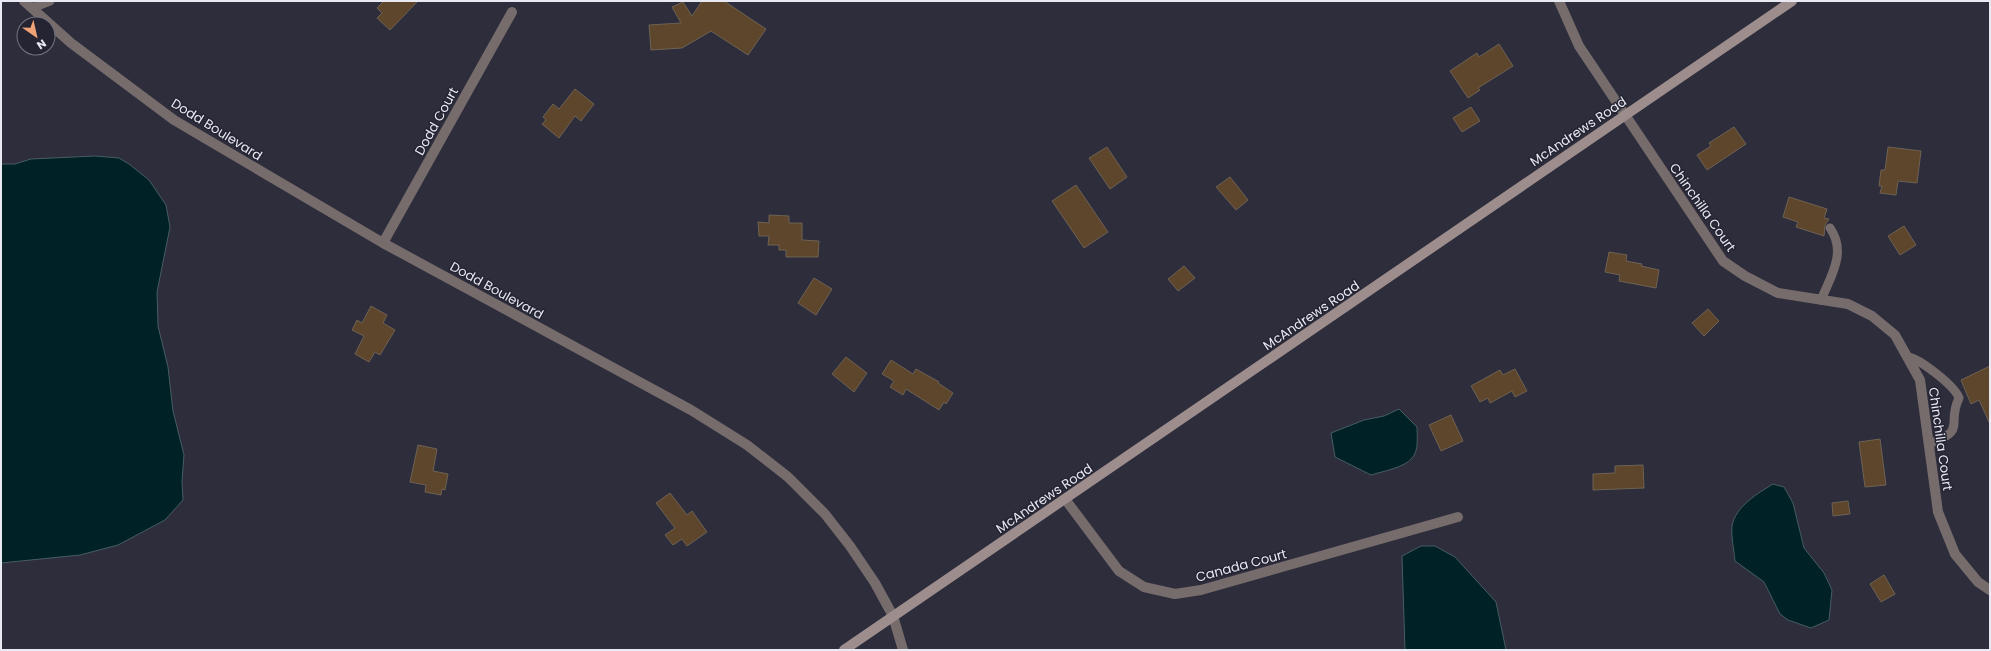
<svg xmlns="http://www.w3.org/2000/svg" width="1991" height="651" font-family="Poppins,sans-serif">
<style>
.water{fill:#002125;stroke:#465d63}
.building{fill:#5d462b;stroke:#6e6254}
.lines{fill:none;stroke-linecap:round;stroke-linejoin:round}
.lane{stroke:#766c6c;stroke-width:9}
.street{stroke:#766c6c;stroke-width:10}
.secondary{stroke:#9d8e8d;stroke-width:10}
.labels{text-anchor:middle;stroke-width:3;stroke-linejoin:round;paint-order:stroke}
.street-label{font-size:13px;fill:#e9e9f3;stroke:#242432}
</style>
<rect width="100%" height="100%" fill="#2e2d3c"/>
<!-- water -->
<path class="water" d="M95,156L119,158L129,164L149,180L166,205L170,227L157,292L158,326L168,367L173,411L184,455L182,481L183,500L165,520L118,545L80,555L1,563V164H15L31,159Z
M1399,409L1417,427C1417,436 1419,451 1412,458C1404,468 1383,471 1371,475L1335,457L1331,433L1364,420L1384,416Z
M1773,484L1784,487L1793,503L1804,548L1824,573L1832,590L1829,620L1811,628L1788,620L1780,614L1764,582L1735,561C1734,550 1731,537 1732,526C1735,507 1758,493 1773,484Z
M1421,546H1435L1455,557L1496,602L1506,650H1405L1402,556Z"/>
<!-- building -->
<path class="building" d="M384,1H418L390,30L377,18L382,13L377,8Z
M702,1H724L766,29L748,55L711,31L682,48L651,50L649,25L681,23L672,7L683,2L692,16Z
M1499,44L1513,66L1478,88L1480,90L1468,98L1450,71L1477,53L1479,57Z
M575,89L594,104L581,121L575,116L559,138L542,124L546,120L543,117L553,104L559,109Z
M1471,107L1480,121L1462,132L1453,118Z
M1734,127L1746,144L1707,170L1697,155L1711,146L1709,143Z
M1107,147L1127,177L1110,189L1089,158Z
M1888,147L1921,151L1917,183L1898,181L1896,195L1880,193L1882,186H1879L1881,170H1885Z
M1230,177L1248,200L1236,210L1216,187Z
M1076,185L1108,232L1084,248L1052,201Z
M1789,197L1827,209L1824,218L1829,219L1825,225L1824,236L1796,227L1798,222L1783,217Z
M769,215L789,216V223H802V240L819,241L818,257H786V250H779V245H768L769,236H759L758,222L769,223Z
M1904,226L1916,245L1900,255L1888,236Z
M1609,252L1627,255L1626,261L1642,264L1641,266L1659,270L1656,288L1619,281L1620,275L1605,272Z
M1184,266L1195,278L1178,291L1168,279Z
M814,278L832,289L816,315L798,303Z
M371,306L387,315L383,323L395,330L380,355L375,352L369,362L355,354L364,336L352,330L357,320L362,323Z
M1708,309L1719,321L1704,336L1692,323Z
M846,357L867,373L854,392L832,374Z
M891,360L913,374L916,369L939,382L938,383L953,393L946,404L944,402L939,410L906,389L903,395L890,387L894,381L882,374Z
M1990,366V424L1979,400L1971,404L1961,380Z
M1515,369L1527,391L1515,397L1512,391L1490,403L1488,398L1480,402L1471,386L1500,370L1503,375Z
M1451,415L1463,441L1441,451L1429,425Z
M1880,439L1886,485L1865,487L1859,442Z
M418,445L437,449L433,471L448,474L445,490L442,489L441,495L425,492L426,485L410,482Z
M1643,465L1644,488L1593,490V474L1615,473V466Z
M670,493L687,515L692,511L707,532L687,546L682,539L673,545L665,535L675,528L656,503Z
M1848,501L1850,514L1833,516L1832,503Z
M1884,575L1895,594L1881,602L1870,584Z"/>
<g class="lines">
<!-- lane -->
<path class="lane" d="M32,8L50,1
M1821,300C1831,276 1847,252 1830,228
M1908,357C1920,359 1955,386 1959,398C1946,425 1968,430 1929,444"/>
<!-- street -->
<path class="street" d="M24,1L71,43L174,120L383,243L691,410L747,445L788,477L825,514L850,546L875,583L893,616L903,650
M1559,1L1579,46L1723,261L1745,276L1778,293L1848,304L1872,316L1895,335L1920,380L1938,512L1955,554L1978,582L1990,590
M383,243L512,12
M1065,499L1119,571L1144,587L1175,594L1201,590L1458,517"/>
<!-- secondary -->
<path class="secondary" d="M844,650L1792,1"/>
</g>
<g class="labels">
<!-- street labels -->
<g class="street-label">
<text transform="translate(436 121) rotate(-61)" y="5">Dodd Court</text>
<text transform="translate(217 129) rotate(32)" y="5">Dodd Boulevard</text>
<text transform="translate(1578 131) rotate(-34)" y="5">McAndrews Road</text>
<text transform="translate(1703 207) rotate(55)" y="5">Chinchilla Court</text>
<text transform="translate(497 290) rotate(29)" y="5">Dodd Boulevard</text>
<text transform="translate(1311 315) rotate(-34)" y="5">McAndrews Road</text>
<text transform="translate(1941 439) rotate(82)" y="5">Chinchilla Court</text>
<text transform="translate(1044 498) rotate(-34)" y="5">McAndrews Road</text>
<text transform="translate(1241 565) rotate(-15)" y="5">Canada Court</text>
</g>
</g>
<!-- border -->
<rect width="1991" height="651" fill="none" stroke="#e9e9f3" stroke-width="4"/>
<!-- north arrow -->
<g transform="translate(36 36) rotate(146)"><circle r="19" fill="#242432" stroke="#73737f"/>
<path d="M0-3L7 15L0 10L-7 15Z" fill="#efa377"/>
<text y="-6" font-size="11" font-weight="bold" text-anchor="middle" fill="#e9e9f3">N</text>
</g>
</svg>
